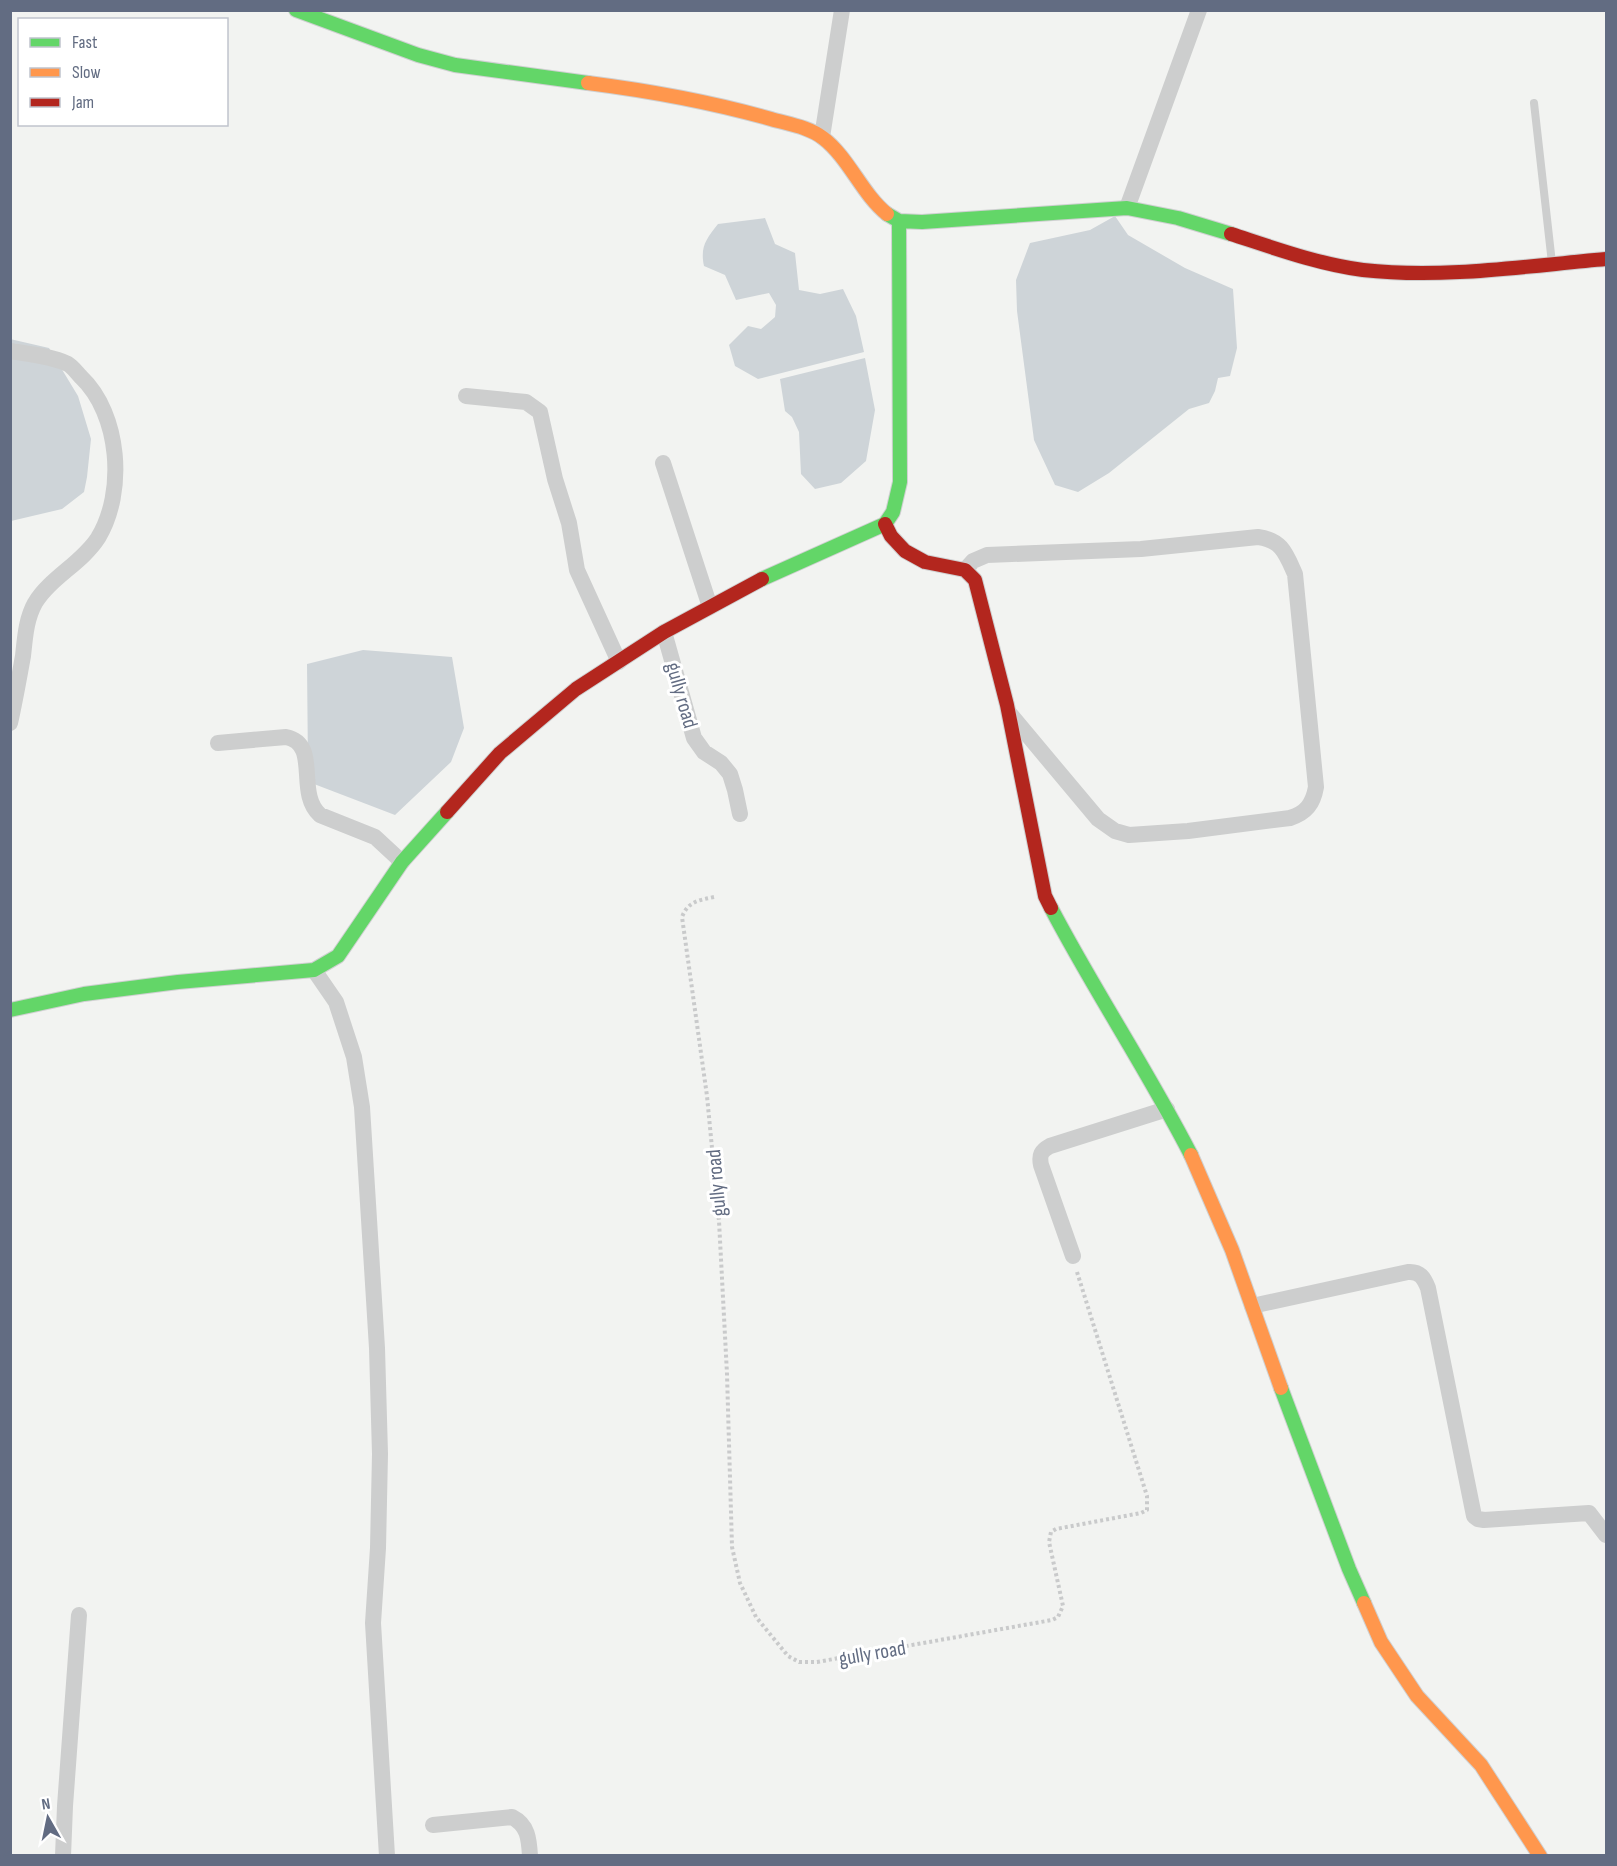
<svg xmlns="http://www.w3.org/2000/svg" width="1617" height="1866" font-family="'Sofia Sans Condensed',sans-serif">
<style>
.water{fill:#ced4d8}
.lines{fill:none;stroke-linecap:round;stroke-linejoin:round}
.fast-casing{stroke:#cfd0d1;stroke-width:16}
.slow-casing{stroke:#cfd0d1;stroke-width:16}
.jam-casing{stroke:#cfd0d1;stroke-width:16}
.path{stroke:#c9cacb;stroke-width:4;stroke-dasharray:3 3;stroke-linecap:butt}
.lane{stroke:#cdcece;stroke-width:8}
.street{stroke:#cdcece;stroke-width:16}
.fast{stroke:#63d668;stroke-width:14}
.slow{stroke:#ff974d;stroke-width:14}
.jam{stroke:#b3261e;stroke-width:14}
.labels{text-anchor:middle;stroke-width:6;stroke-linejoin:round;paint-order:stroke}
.street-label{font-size:21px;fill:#626c82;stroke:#fff}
</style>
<rect width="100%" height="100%" fill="#f2f3f1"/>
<!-- water -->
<path class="water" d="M1115,216L1128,235L1185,268L1233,289L1237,348L1230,376L1218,378L1215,391L1209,403L1189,409L1109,473L1078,492L1055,485L1034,440L1017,311L1016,280L1030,243L1090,230Z
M765,218L775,244L795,253L799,290L820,294L843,289L856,316L864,352L758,379L735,366L729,345L748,326L761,329L775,317L776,305L769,293L736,300L725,275L704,266C700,247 706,239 718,224Z
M10,339L49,348L78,396L91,439L87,477L84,492L62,509L11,521Z
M865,358L875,410L866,461L841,483L815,489L801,474L799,432L792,417L785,411L780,379Z
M363,650L452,657L464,728L451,762L395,815L314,784L308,766L307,664Z"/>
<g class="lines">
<defs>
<path id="fast" d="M296,10L418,55L455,65L588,83
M887,214L899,221L922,222L1127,208L1178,218L1231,234
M762,579L885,524L893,512L900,482L899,221
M1051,908C1095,992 1148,1071 1191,1155
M10,1010L84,994L178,982L314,970L338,956L402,862L447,812
M1281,1388L1349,1569L1364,1603"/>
<path id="slow" d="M588,83C651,91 711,102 771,119C788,124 809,127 823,138C849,158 862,194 887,214
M1191,1155L1232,1250L1281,1388
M1364,1603L1381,1642L1417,1696L1481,1765L1540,1856"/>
<path id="jam" d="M1231,234C1274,248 1318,264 1363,270C1444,279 1526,266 1606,259
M885,524L891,536L905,551L925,562L965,570L975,580L1007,705L1045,896L1051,908
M447,812L500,753L576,689L664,632L762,579"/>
</defs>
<!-- fast casing -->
<use href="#fast" class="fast-casing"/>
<!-- slow casing -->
<use href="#slow" class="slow-casing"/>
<!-- jam casing -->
<use href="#jam" class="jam-casing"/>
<!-- path -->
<path class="path" d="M714,897C700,900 688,901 682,917L707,1096L719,1221L727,1374L732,1547L740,1583L756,1617L788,1656L799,1662H817L1052,1620L1058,1617L1063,1606L1049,1542L1051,1532L1056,1529L1141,1513L1147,1510V1496L1077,1272"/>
<!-- lane -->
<path class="lane" d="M1534,103L1552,263"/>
<!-- street -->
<path class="street" d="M822,137L842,10
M1127,208L1199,10
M10,351C29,354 51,356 68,364C73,367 77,373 81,377C120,414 126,492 98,538C82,563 50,578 35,603C26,619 25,638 23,656C19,678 15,701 10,723
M466,396L526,402L540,412L555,479L569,523L577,570L619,662
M663,463L710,607
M965,570L973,561L987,555L1141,549L1258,537C1282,540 1286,554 1295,574L1316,787C1313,804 1306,813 1290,818L1188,831L1129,835L1115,831L1098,819L1010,714
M664,632L694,738L704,752L721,763L730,774L735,790L740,814
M218,743L286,737C321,744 295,793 320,815L375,837L402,862
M314,970L336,1002L354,1057L362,1107L377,1348L380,1454L378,1548L373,1623L387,1856
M1073,1256L1041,1165C1039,1155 1041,1151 1050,1146L1167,1109
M1252,1306L1408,1272C1420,1271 1424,1278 1428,1288L1474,1516L1478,1519L1484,1520L1589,1513L1606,1535
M433,1825L512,1817C528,1825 529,1839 530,1856
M63,1856L65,1806L79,1615"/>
<!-- fast -->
<use href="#fast" class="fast"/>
<!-- slow -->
<use href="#slow" class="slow"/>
<!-- jam -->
<use href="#jam" class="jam"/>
</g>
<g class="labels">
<!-- street labels -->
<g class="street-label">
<text transform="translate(682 695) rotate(74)" y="7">gully road</text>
<text transform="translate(716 1183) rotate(-95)" y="7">gully road</text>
<text transform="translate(872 1653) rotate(-10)" y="7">gully road</text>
</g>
</g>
<!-- border -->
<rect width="1617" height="1866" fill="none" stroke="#626c82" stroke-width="24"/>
<!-- legend -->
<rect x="18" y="18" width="210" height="108" fill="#ffffff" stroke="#c0c4cd" stroke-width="1.5"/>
<rect x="30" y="38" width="30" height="9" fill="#63d668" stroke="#c0c4cd" stroke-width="1.5"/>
<text x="72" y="48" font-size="18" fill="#626c82">Fast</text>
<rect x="30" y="68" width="30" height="9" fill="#ff974d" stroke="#c0c4cd" stroke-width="1.5"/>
<text x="72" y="78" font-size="18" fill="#626c82">Slow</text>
<rect x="30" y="98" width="30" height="9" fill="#b3261e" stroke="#c0c4cd" stroke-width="1.5"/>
<text x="72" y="108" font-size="18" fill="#626c82">Jam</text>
<!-- north arrow -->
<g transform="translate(48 1818) rotate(351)" stroke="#ffffff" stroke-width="4.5" paint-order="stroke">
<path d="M0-4.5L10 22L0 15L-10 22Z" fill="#626c82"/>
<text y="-9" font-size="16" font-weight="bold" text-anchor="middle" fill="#626c82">N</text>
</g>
</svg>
